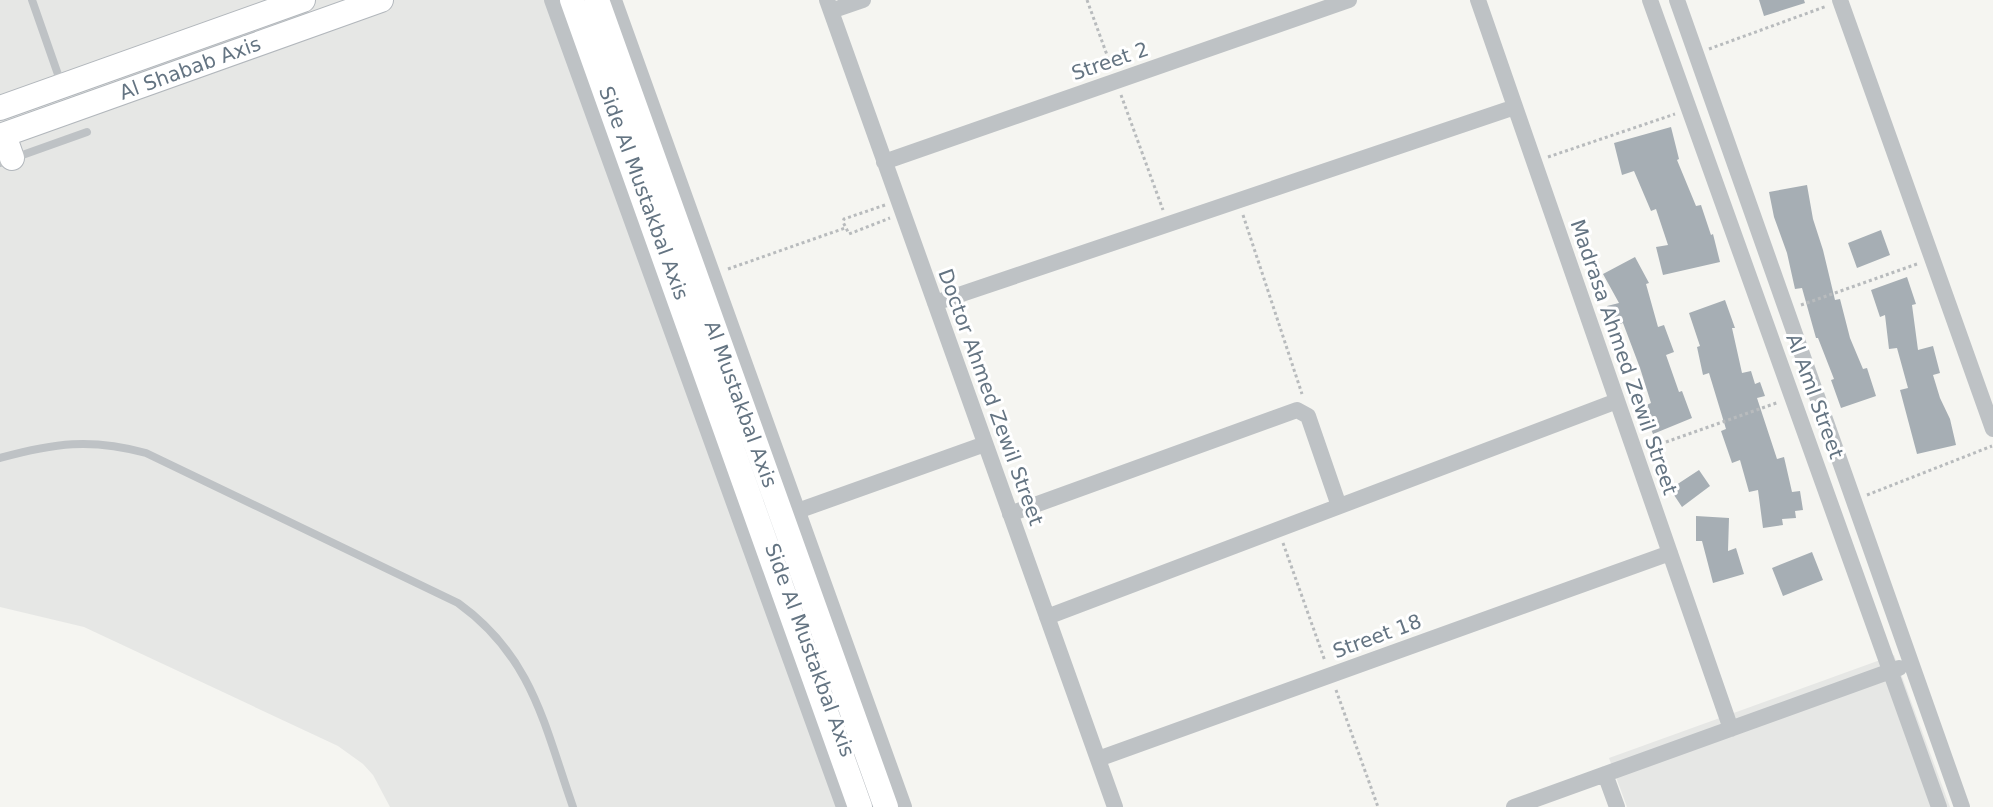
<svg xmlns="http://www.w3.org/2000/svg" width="1993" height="807" font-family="'DejaVu Sans',sans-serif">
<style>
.built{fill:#e6e7e5}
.building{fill:#a6aeb4}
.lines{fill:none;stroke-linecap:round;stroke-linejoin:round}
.secondary-casing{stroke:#b2b7bc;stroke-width:26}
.path{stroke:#b8bbbd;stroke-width:3;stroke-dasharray:3 3;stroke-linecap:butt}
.lane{stroke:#bec2c5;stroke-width:8}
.street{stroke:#bec2c5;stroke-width:16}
.secondary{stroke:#fff;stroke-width:24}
.labels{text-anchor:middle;stroke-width:6;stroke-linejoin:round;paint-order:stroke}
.street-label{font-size:20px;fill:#647482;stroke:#fff}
</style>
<rect width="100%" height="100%" fill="#f5f5f1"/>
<!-- built -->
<path class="built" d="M0,0H585L872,807H390L373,775L363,764L338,746L84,627L0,607Z
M1894,655L1950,807H1627L1609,758Z"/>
<!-- building -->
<path class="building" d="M1759,0H1804L1805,3L1764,16Z
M1671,127L1679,159L1677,160L1696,206L1701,205L1711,235L1713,234L1720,262L1663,275L1656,247L1668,245L1656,209L1651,211L1634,171L1622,175L1614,143Z
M1807,185L1813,219L1823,250L1835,300L1840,299L1850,338L1863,369L1867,368L1876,396L1841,408L1831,380L1834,379L1818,338H1816L1802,288L1795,289L1787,253L1774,217L1769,192Z
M1881,230L1890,255L1857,268L1848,243Z
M1635,257L1649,283L1646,284L1658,327L1664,325L1674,352L1666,355L1679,392L1682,391L1692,418L1653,434L1642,407L1651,403L1640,368L1623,323L1613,326L1607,306L1619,303L1603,274Z
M1907,277L1916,304L1912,305L1918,350L1933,346L1940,373L1933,375L1940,398L1950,419L1956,445L1917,454L1900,390L1908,388L1897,348L1889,349L1885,315L1880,317L1871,290Z
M1725,300L1735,328H1732L1742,373L1751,371L1755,384L1760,382L1765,396L1757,398L1777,459L1784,457L1792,492L1800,491L1803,510L1795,511L1796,518L1782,519L1783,525L1763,528L1758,490L1749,492L1740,460L1732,463L1721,431L1726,429L1709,373L1703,375L1697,347L1700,346L1689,313Z
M1699,470L1710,486L1682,507L1670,489Z
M1696,516L1729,518L1728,551L1736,548L1744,574L1713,583L1702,541H1696Z
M1812,552L1823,580L1783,596L1772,568Z"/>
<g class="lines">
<defs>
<path id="secondary" d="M572,0L860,807
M597,0L886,807
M0,108L303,0
M4,135L12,158
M0,136L381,0"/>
</defs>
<!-- secondary casing -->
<use href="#secondary" class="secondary-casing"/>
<!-- path -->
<path class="path" d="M1087,0L1111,66
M1709,49L1827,6
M1121,95L1163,210
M1548,157L1675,114
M885,205L844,219L843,222L849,234L890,218
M1243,215L1302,394
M728,269L845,228
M1801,305L1917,264
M1649,448L1779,402
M1867,495L1992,446
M1283,543L1325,661
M1336,690L1378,807"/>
<!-- lane -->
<path class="lane" d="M32,0L61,83
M0,163L87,132
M0,458C54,443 91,438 146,453L458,603C533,657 544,725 573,807"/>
<!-- street -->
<path class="street" d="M552,0L844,807
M614,0L904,807
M827,0L1115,807
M1478,0L1731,729
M1650,0L1939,807
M1677,0L1962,807
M1840,0L1993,429
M831,11L863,0
M884,162L1349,0
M935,303L1515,107
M789,514L985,444
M1010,514L1297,410L1308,416L1339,506
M1047,617L1617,401
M1098,759L1670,553
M1605,774L1617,807
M1514,807L1899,668"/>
<!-- secondary -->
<use href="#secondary" class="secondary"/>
</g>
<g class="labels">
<!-- street labels -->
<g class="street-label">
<text transform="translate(1110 61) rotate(-19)" y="7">Street 2</text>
<text transform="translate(190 68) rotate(-20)" y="7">Al Shabab Axis</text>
<text transform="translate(644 193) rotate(70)" y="7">Side Al Mustakbal Axis</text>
<text transform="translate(1624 357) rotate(71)" y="7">Madrasa Ahmed Zewil Street</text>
<text transform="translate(1815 396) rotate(70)" y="7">Al Aml Street</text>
<text transform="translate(991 397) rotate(70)" y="7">Doctor Ahmed Zewil Street</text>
<text transform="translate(741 404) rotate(70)" y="7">Al Mustakbal Axis</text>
<text transform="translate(1377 636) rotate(-20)" y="7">Street 18</text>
<text transform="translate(810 650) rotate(70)" y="7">Side Al Mustakbal Axis</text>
</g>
</g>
</svg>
